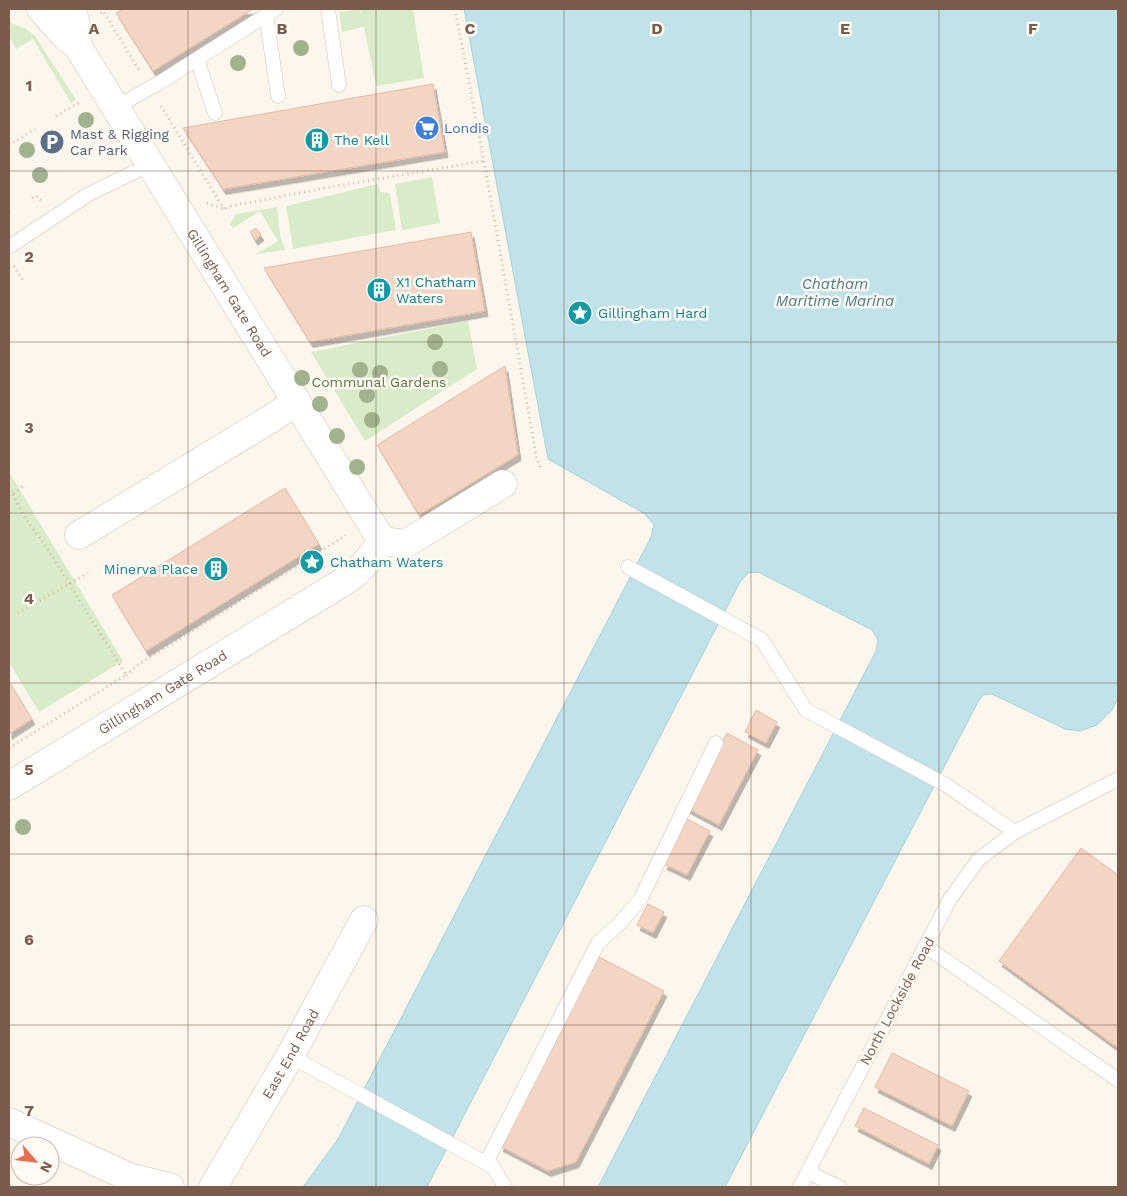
<svg xmlns="http://www.w3.org/2000/svg" width="1127" height="1196" font-family="'Work Sans',sans-serif">
<style>
.green{fill:#d8ecc9}
.water{fill:#bfe3e8;stroke:#a5d3da}
.building{fill:#f3d5c3;stroke:#e6bba3;filter:url(#shadow)}
.lines{fill:none;stroke-linecap:round;stroke-linejoin:round}
.lane-casing{stroke:#d1beb0;stroke-width:15}
.street-casing{stroke:#d1beb0;stroke-width:29}
.path{stroke:#d9b8a5;stroke-width:3;stroke-dasharray:1 4;stroke-linecap:butt}
.lane{stroke:#fff;stroke-width:14}
.street{stroke:#fff;stroke-width:28}
.tree{fill:#a0b28e}
.grid{fill:none;stroke:#7a5c4d;stroke-width:1;stroke-opacity:0.55}
.labels{text-anchor:middle;stroke-width:5;stroke-linejoin:round;paint-order:stroke}
.shop-label{font-size:14px;fill:#366cbe;stroke:#fffaf3;text-anchor:start}
.service-label{font-size:14px;fill:#4e5e75;stroke:#fffaf3;text-anchor:start}
.culture-label{font-size:14px;fill:#0d838f;stroke:#fffaf3;text-anchor:start}
.street-label{font-size:14px;fill:#7a5c4d;stroke:#fffaf3}
.park-label{font-size:14px;fill:#537a41;stroke:#fffaf3}
.water-label{font-size:15px;font-style:italic;fill:#437c86;stroke:#fffaf3}
.grid-label{font-size:16px;text-anchor:middle;font-weight:bold;fill:#7a5c4d;stroke:#fffaf3;stroke-width:5;stroke-linejoin:round;paint-order:stroke}
</style>
<defs>
<filter id="shadow"><feDropShadow dx="3" dy="5.5" stdDeviation="0" flood-color="#0004"/></filter>
</defs>
<rect width="100%" height="100%" fill="#fdf6ec"/>
<!-- green -->
<path class="green" d="M360,9L362,19L361,9H413L424,78L376,86L364,27L342,32L339,12Z
M9,22L26,29L35,36L76,100L71,103L33,39L16,49L9,37Z
M432,177L440,223L402,230L395,184Z
M378,184L380,192L390,193L396,230L293,249L286,206Z
M277,207L280,235L285,250L256,254L278,241L260,211L233,228L230,224L236,214Z
M468,321L477,369L365,441L311,352Z
M9,472L123,661L39,712L9,662Z"/>
<!-- water -->
<path class="water" d="M464,9H1118V698L1112,710L1097,725L1080,731L1065,729L992,694L983,695L978,702L725,1187H598L876,651L878,640L872,630L758,572L748,573L740,582L427,1187H303L338,1139L651,537L654,525L645,514L548,459Z"/>
<!-- building -->
<path class="building" d="M123,9H253L153,71L116,13Z
M433,84L445,152L223,189L183,128Z
M256,228L261,235L255,240L250,232Z
M471,232L485,311L310,342L264,268Z
M505,366L518,455L419,515L377,445Z
M285,488L319,544L146,651L112,595Z
M9,681L32,719L9,734Z
M756,710L777,722L766,743L745,732Z
M727,733L758,750L719,825L687,808Z
M687,819L710,831L687,875L664,864Z
M1081,848L1118,875V1048L999,961Z
M648,904L664,912L653,933L637,925Z
M599,957L664,991L576,1162L548,1171L500,1146Z
M892,1053L969,1091L952,1126L875,1087Z
M864,1108L938,1145L929,1164L855,1126Z"/>
<g class="lines">
<defs>
<path id="lane" d="M328,9L339,85
M266,15L278,96
M197,59L215,113
M116,107L159,83L276,9
M9,247L89,194L151,164
M628,567L762,640L806,710L946,785L1015,832
M925,946L1118,1080
M290,1056L493,1167L505,1187
M486,1163L598,943L617,926L640,900L716,743
M808,1172L839,1187
M800,1187L950,899L979,859L1015,832L1118,779"/>
<g id="street">
<path id="s1" d="M41,9L65,36L77,45L382,541"/>
<path d="M72,9L77,29V45"/>
<path d="M79,535L272,418L297,401"/>
<path d="M382,541L405,544L503,484"/>
<path id="s2" d="M9,786L348,579C363,568 372,557 382,541"/>
<path d="M9,1122L129,1177L170,1187"/>
<path id="s3" d="M213,1187L290,1056L364,920"/>
</g>
</defs>
<!-- lane casing -->
<use href="#lane" class="lane-casing"/>
<!-- street casing -->
<use href="#street" class="street-casing"/>
<!-- path -->
<path class="path" d="M455,9L485,167L537,460L542,470
M101,13L103,11L139,70
M161,106L224,209
M56,116L80,102
M9,145L35,129
M32,198L36,196L43,202
M207,203L225,209L231,206L325,188L483,161
M9,212L11,210
M14,266L23,281
M9,495L13,494L24,485
M18,613L88,573
M126,675L139,664L345,536V535
M9,748L126,675L52,556L22,513L13,494"/>
<!-- lane -->
<use href="#lane" class="lane"/>
<!-- street -->
<use href="#street" class="street"/>
</g>
<!-- trees -->
<g class="tree">
<circle cx="301" cy="48" r="8"/>
<circle cx="238" cy="63" r="8"/>
<circle cx="86" cy="120" r="8"/>
<circle cx="27" cy="150" r="8"/>
<circle cx="40" cy="175" r="8"/>
<circle cx="435" cy="342" r="8"/>
<circle cx="440" cy="369" r="8"/>
<circle cx="360" cy="370" r="8"/>
<circle cx="380" cy="373" r="8"/>
<circle cx="302" cy="378" r="8"/>
<circle cx="367" cy="395" r="8"/>
<circle cx="320" cy="404" r="8"/>
<circle cx="372" cy="420" r="8"/>
<circle cx="337" cy="436" r="8"/>
<circle cx="357" cy="467" r="8"/>
<circle cx="23" cy="827" r="8"/>
</g>
<!-- grid -->
<path class="grid" d="M188,9V1187M376,9V1187M564,9V1187M751,9V1187M939,9V1187M9,171H1118M9,342H1118M9,513H1118M9,683H1118M9,854H1118M9,1025H1118"/>
<!-- icons -->
<defs>
<symbol id="supermarket-disc" viewBox="-11 -11 22 22"><circle r="9.5" fill="#3f7fe0" stroke="#fffaf3"/><path d="M-6-5.5h2.5l.6 2H6L4.5 2H-2.5L-4.4-4H-6ZM-1.5 3.2a1.3 1.3 0 1 0 .1 0ZM3 3.2a1.3 1.3 0 1 0 .1 0Z" fill="#fff"/></symbol>
<symbol id="building-disc" viewBox="-11 -11 22 22"><circle r="9.5" fill="#0f9aa8" stroke="#fffaf3"/><path d="M-4-6H4V6H1V3H-1V6H-4ZM-2.5-4.3h1.7v1.8h-1.7ZM.8-4.3h1.7v1.8H.8ZM-2.5-1h1.7V.8h-1.7ZM.8-1h1.7V.8H.8Z" fill="#fff"/></symbol>
<symbol id="parking-disc" viewBox="-11 -11 22 22"><circle r="9.5" fill="#5c6f8a" stroke="#fffaf3"/><path d="M-3.5-5.5H1a3.5 3.5 0 0 1 0 7H-1V5.5H-3.5ZM-1-3.4V-.6H.8a1.4 1.4 0 0 0 0-2.8Z" fill="#fff"/></symbol>
<symbol id="sight-disc" viewBox="-11 -11 22 22"><circle r="9.5" fill="#0f9aa8" stroke="#fffaf3"/><path d="M0-6L1.8-2.2L6-1.7L2.9 1.2L3.7 5.4L0 3.3L-3.7 5.4L-2.9 1.2L-6-1.7L-1.8-2.2Z" fill="#fff"/></symbol>
</defs>
<g fill-rule="evenodd">
<use href="#supermarket-disc" x="413" y="114" width="28" height="28"/>
<use href="#building-disc" x="303" y="126" width="28" height="28"/>
<use href="#parking-disc" x="38" y="128" width="28" height="28"/>
<use href="#building-disc" x="365" y="276" width="28" height="28"/>
<use href="#sight-disc" x="566" y="299" width="28" height="28"/>
<use href="#sight-disc" x="298" y="548" width="28" height="28"/>
<use href="#building-disc" x="202" y="555" width="28" height="28"/>
</g>
<g class="labels">
<!-- shop labels -->
<g class="shop-label">
<text x="444" y="133">Londis</text>
</g>
<!-- service labels -->
<g class="service-label">
<text x="70" y="139">Mast &amp; Rigging<tspan x="70" dy="16">Car Park</tspan></text>
</g>
<!-- culture labels -->
<g class="culture-label">
<text x="334" y="145">The Kell</text>
<text x="396" y="287">X1 Chatham<tspan x="396" dy="16">Waters</tspan></text>
<text x="598" y="318">Gillingham Hard</text>
<text x="330" y="567">Chatham Waters</text>
<text x="198" y="574" text-anchor="end">Minerva Place</text>
</g>
<!-- street labels -->
<g class="street-label">
<text dy="5" stroke="none"><textPath href="#s1" startOffset="342">Gillingham Gate Road</textPath></text>
<text dy="5" stroke="none"><textPath href="#s2" startOffset="180">Gillingham Gate Road</textPath></text>
<text transform="translate(897 1001) rotate(-62)" y="5">North Lockside Road</text>
<text dy="5" stroke="none"><textPath href="#s3" startOffset="154">East End Road</textPath></text>
</g>
<!-- park labels -->
<g class="park-label">
<text x="379" y="387">Communal Gardens</text>
</g>
<!-- water labels -->
<g class="water-label">
<text x="835" y="289">Chatham<tspan x="835" dy="17">Maritime Marina</tspan></text>
</g>
</g>
<g class="grid-label">
<text x="94" y="34">A</text>
<text x="282" y="34">B</text>
<text x="470" y="34">C</text>
<text x="657" y="34">D</text>
<text x="845" y="34">E</text>
<text x="1033" y="34">F</text>
<text x="29" y="91">1</text>
<text x="29" y="262">2</text>
<text x="29" y="433">3</text>
<text x="29" y="604">4</text>
<text x="29" y="775">5</text>
<text x="29" y="945">6</text>
<text x="29" y="1116">7</text>
</g>
<!-- border -->
<rect width="1127" height="1196" fill="none" stroke="#7a5c4d" stroke-width="20"/>
<!-- north arrow -->
<g transform="translate(35 1161) rotate(118)"><circle r="24" fill="#fffaf3" stroke="#cabbb1"/>
<path d="M0-4L9 19L0 12L-9 19Z" fill="#e76f51"/>
<text y="-8" font-size="14" font-weight="bold" text-anchor="middle" fill="#7a5c4d">N</text>
</g>
</svg>
